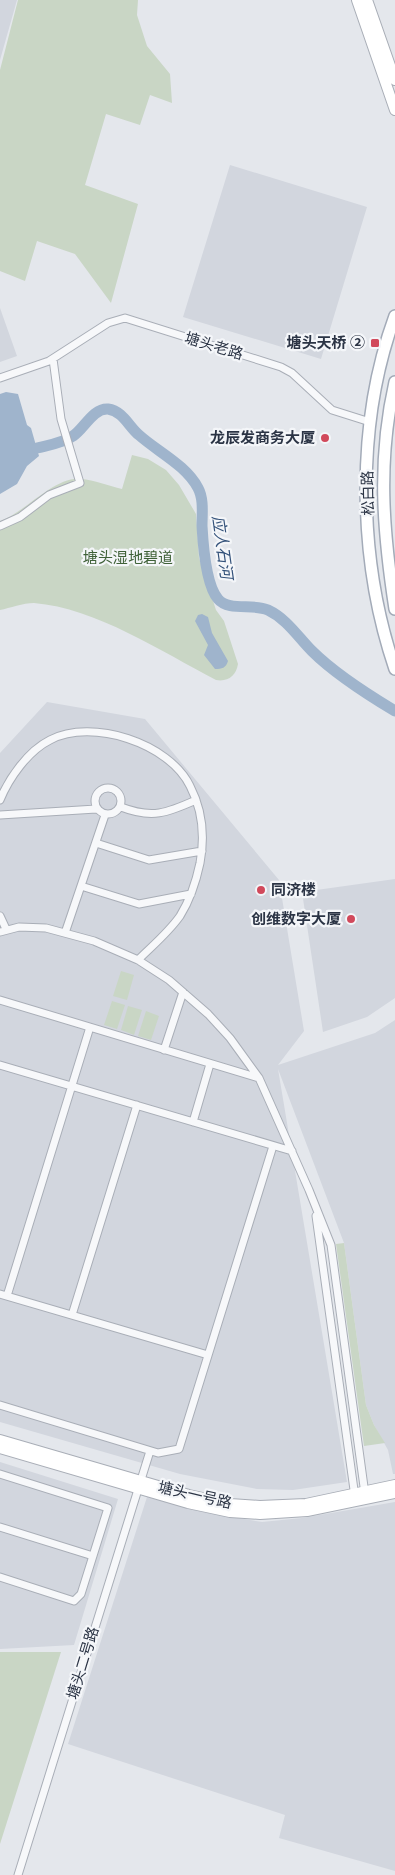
<svg xmlns="http://www.w3.org/2000/svg" width="395" height="1875" font-family="Cabin,'Noto Sans SC',sans-serif">
<style>
.built{fill:#d2d6de}
.green{fill:#c9d6c5}
.water{fill:#9fb4cc}
.lines{fill:none;stroke-linecap:round;stroke-linejoin:round}
.river{stroke:#9fb4cc;stroke-width:11}
.street-casing{stroke:#a9aeb7;stroke-width:9}
.secondary-casing{stroke:#a9aeb7;stroke-width:12}
.primary-casing{stroke:#a3abb8;stroke-width:14}
.street{stroke:#f7f8fa;stroke-width:7}
.secondary{stroke:#fff;stroke-width:10}
.primary{stroke:#fff;stroke-width:11}
.poi-dot{fill:#d1495b;stroke:#f4f6f9;stroke-width:2}
.labels{text-anchor:middle;stroke-width:4.5;stroke-linejoin:round;paint-order:stroke}
.poi-label{font-size:15px;font-weight:bold;fill:#2b3445;stroke:#f4f6f9;text-anchor:end}
.street-label{font-size:15px;fill:#2b3445;stroke:#f4f6f9}
.park-label{font-size:15px;fill:#3f6138;stroke:#f4f6f9}
.water-label{font-size:16px;font-style:italic;fill:#34527a;stroke:#f4f6f9}
</style>
<rect width="100%" height="100%" fill="#e4e7ec"/>
<!-- built -->
<path class="built" d="M0,0H17L0,60Z
M230,165L367,207L321,359L183,317Z
M0,308L17,356L0,362Z
M47,702L145,719L279,880L304,1031L278,1065L375,1033L395,1020V1474H393L388,1450L374,1425L366,1405L344,1243L278,1069L347,1482L293,1490L257,1489L180,1474L0,1422V753Z
M395,879V998L367,1017L323,1032L302,892Z
M0,1462L118,1499L74,1645L0,1649Z
M147,1497L203,1512L262,1522L302,1518L395,1502V1871L279,1838L285,1815L68,1744Z"/>
<!-- green -->
<path class="green" d="M18,0H138L137,15L147,46L170,74L172,103L150,95L140,125L106,114L85,185L138,204L111,303L75,254L37,241L25,281L0,271V70Z
M132,455L148,459L166,470L179,485L196,514L199,558L216,610L224,621L238,664C236,676 228,682 216,680C162,652 96,608 34,603C23,603 10,608 0,610V521C25,513 54,476 81,479C94,480 109,486 122,489Z
M121,971L134,975L127,1000L113,996Z
M112,1001L125,1005L117,1029L104,1025Z
M128,1006L142,1010L134,1035L121,1030Z
M146,1011L159,1016L151,1040L138,1036Z
M344,1243L366,1405L374,1425L385,1443L364,1446L336,1244Z
M0,1652H61L0,1844Z"/>
<!-- water -->
<path class="water" d="M6,392L18,394L27,425L31,428L39,456L27,466L17,484L0,494V394Z
M202,614L208,617L212,633L228,661C226,668 222,669 215,669L204,655L208,645L195,621L198,615Z"/>
<g class="lines">
<!-- river -->
<path class="river" d="M37,448C49,445 63,443 73,436C84,429 93,408 108,409C123,411 129,427 139,435C158,452 186,465 198,488C204,499 202,514 202,526C203,544 206,585 218,599C229,612 253,603 268,610C287,619 298,637 312,651C333,672 370,696 395,711"/>
<defs>
<path id="street" d="M0,378L49,361L108,323L125,318L281,367L292,373L332,410L370,422
M0,526L20,517L49,495L80,483L61,419L53,359
M95 801a13 13 0 1 1 26 0a13 13 0 1 1-26 0Z
M0,800C9,778 28,751 50,740C92,718 169,743 190,786C203,811 205,836 200,863C196,882 190,900 180,916C168,933 152,946 138,960
M121,807C152,819 167,813 196,800
M0,815L96,809
M96,843L149,860L202,851
M81,886L139,904L191,894
M0,916L6,929
M0,932L19,927L46,928L94,941L138,960L169,980L208,1014L230,1038L259,1078L309,1190L331,1245L365,1494
M65,933L105,815
M0,1000L259,1078
M164,1050L183,992
M0,1065L292,1151
M193,1122L210,1064
M316,1216L355,1497
M0,1294L208,1355
M7,1296L90,1027
M72,1315L137,1105
M0,1405L158,1453L179,1449L273,1146
M0,1474L108,1508L81,1594L74,1601L0,1577
M0,1527L93,1556
M18,1875L150,1451"/>
<path id="secondary" d="M357,0L395,110
M367,0L395,80
M0,1440L189,1495L230,1504L260,1506L306,1504L395,1485
M0,1448L188,1503L230,1512L260,1514L307,1511L395,1493"/>
<path id="primary" d="M395,316C355,425 358,560 395,669
M395,382C377,461 383,531 395,609"/>
</defs>
<!-- street casing -->
<use href="#street" class="street-casing"/>
<!-- secondary casing -->
<use href="#secondary" class="secondary-casing"/>
<!-- primary casing -->
<use href="#primary" class="primary-casing"/>
<!-- street -->
<use href="#street" class="street"/>
<!-- secondary -->
<use href="#secondary" class="secondary"/>
<!-- primary -->
<use href="#primary" class="primary"/>
</g>
<!-- markers -->
<g class="poi-dot">
<rect x="370" y="338" width="10" height="10" rx="2.5"/>
<circle cx="325" cy="438" r="5"/>
<circle cx="261" cy="890" r="5"/>
<circle cx="351" cy="919" r="5"/>
</g>
<g class="labels">
<!-- poi labels -->
<g class="poi-label">
<text x="365" y="348">塘头天桥 ②</text>
<text x="315" y="443">龙辰发商务大厦</text>
<text x="271" y="895" text-anchor="start">同济楼</text>
<text x="341" y="924">创维数字大厦</text>
</g>
<!-- street labels -->
<g class="street-label">
<text transform="translate(214 346) rotate(17)" y="5">塘头老路</text>
<text transform="translate(368 493) rotate(-91)" y="5">松白路</text>
<text transform="translate(195 1495) rotate(13)" y="5">塘头一号路</text>
<text transform="translate(83 1663) rotate(-73)" y="5">塘头二号路</text>
</g>
<!-- park labels -->
<g class="park-label">
<text x="128" y="563">塘头湿地碧道</text>
</g>
<!-- water labels -->
<g class="water-label">
<text transform="translate(223 547) rotate(82)" y="6">应人石河</text>
</g>
</g>
</svg>
